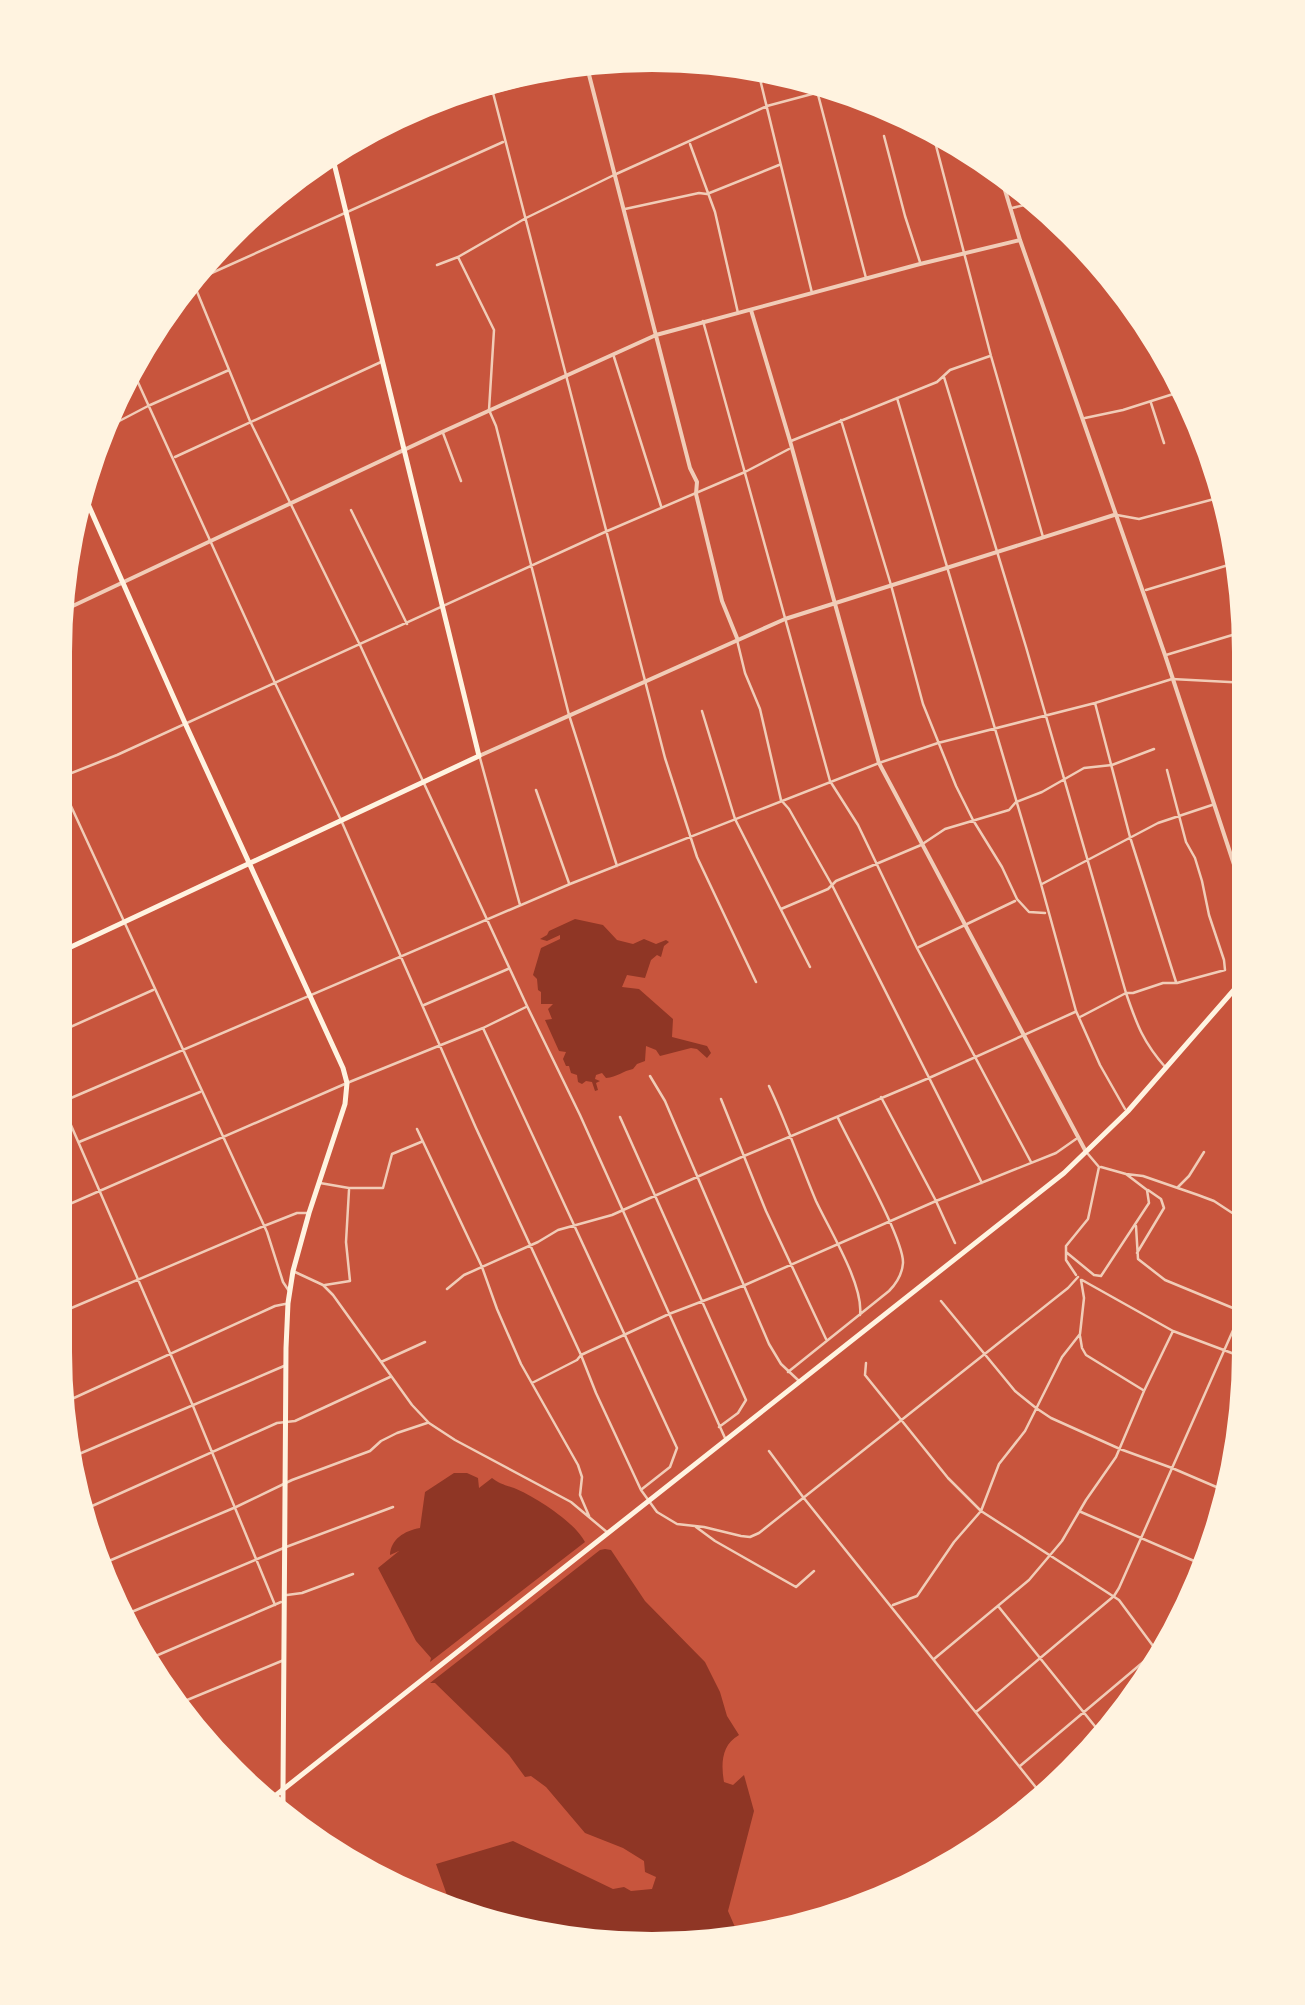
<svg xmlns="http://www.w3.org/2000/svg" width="1305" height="2005" font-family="'Noto Sans',sans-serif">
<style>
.water{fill:#8f3625}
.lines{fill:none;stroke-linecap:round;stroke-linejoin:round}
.minor{stroke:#f1ccb7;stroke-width:2.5}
.tertiary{stroke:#f1ccb7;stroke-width:4}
.secondary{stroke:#fff3e0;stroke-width:5}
.primary{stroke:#fff3e0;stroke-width:5}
</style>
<rect width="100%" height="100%" fill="#c8553d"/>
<!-- water -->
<path class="water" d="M575,919L603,925L617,940L633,944L644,939L656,944L666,940L669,942L664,946L661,957L657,955L651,960L645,978L627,975L622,987L639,989L673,1019L672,1037L707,1046L711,1053L707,1058L697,1049L691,1048L660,1056L656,1050L646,1046L645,1061L637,1064L633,1069C623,1071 617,1077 606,1078L602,1073L596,1075L595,1079L600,1081L596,1083L598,1090L595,1091L592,1082L586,1081L582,1084L578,1082L577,1075L571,1073L569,1066H566L563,1059L566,1052L559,1051L545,1020L552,1019L548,1009L553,1004H541V992L538,990L537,979L533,975L541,948L560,939V935L547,941L540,939L547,935L549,931Z
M454,1473H467L478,1478L479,1488L492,1478C500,1484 505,1485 514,1488C534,1496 575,1522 585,1542L430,1662L431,1658L416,1641L378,1568L399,1551L390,1555C391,1539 404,1531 420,1528L425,1492Z
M605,1549L611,1550L645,1601L705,1662L720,1692L727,1716L739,1735C721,1745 721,1765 724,1782L733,1785L744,1775L754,1811L728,1911L738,1934L735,1937L614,1949L460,1918L454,1915L436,1864L513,1841L613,1889L624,1887L631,1891L652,1889L656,1877L645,1872L644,1861L623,1848L585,1833L546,1787L531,1776L525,1777L509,1755L435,1683H430L600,1550Z"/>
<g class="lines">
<!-- minor -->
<path class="minor" d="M759,75L812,293
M815,83L866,278
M492,89L665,758L697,857L756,982
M382,121L627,58
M884,136L905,216L920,262
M934,138L991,356L1043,537
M690,144L715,212L738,313
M1012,208L1042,201
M625,209L699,193L707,194L779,165
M458,257L494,330L489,410L496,426L569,715L617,866
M437,265L458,257L526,218L614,175L767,106L842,86
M191,277L250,421L360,645L527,1006L580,1115L725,1438
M185,285L503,142
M703,321L830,781L858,825L917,948L1031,1162
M614,357L661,506
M131,367L275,683L341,820L476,1128L581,1355L596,1393L641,1490L657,1512L677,1524L704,1527L741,1536L750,1537L759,1533L1068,1288L1078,1277
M944,377L1026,647L1126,993C1137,1025 1143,1042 1166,1068
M897,398L1041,884L1076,1011L1100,1065L1125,1109
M1151,403L1164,443
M1085,418L1123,410L1189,389
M841,420L891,585L923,704L956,786L973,820L1002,867L1017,899L1029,912L1045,913
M104,429L148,406L229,370
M443,433L461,481
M791,441L937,382L950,370L990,356
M175,457L381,362
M351,510L407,624
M1117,515L1139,519L1218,498
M1146,590L1235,563
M737,640L745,673L760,709L781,800L789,809L832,885L982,1183
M1166,655L1249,630
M1095,703L1130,837L1176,982
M702,711L735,819L810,967
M480,758L520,905
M59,778L117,755L605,532L745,472L789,449
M59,780L267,1232L283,1282L289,1291
M536,790L569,883
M1042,884L1158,823L1212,805
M781,909L828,889L836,881L921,845L945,829L1009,810L1016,802L1042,792L1084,768L1112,765L1154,749
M919,947L1015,901
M424,1005L508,969
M1080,1017L1126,993H1133L1163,983H1177L1225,970L1224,960L1209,915L1202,881L1195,858L1186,842L1167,770
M483,1028L677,1448L670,1467L642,1489
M57,1033L153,990
M650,1076L665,1101L769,1344L781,1364L798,1380
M769,1086C787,1124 800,1163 816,1201C829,1229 864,1285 860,1315
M57,1093L193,1406L275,1605
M881,1097L936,1201L955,1243
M721,1099L766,1211L826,1339
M57,1104L570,884L879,763L938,743L1095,703L1172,679L1248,683
M620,1117L746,1400L738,1413L719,1427
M417,1129L482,1267L497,1309L521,1364L578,1465L582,1477L580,1495L589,1516
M79,1142L200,1092
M1101,1167L1126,1174L1143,1176L1198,1195L1214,1201L1246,1222
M320,1183L349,1188H383L392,1154L421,1142
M1178,1187L1189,1176L1204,1152
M56,1210L347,1083L483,1028L526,1007
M1235,1214L1246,1197
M1136,1226L1138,1259L1165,1280L1245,1313
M1066,1252L1094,1275L1101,1276L1149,1203L1147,1190L1126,1174
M1137,1253L1164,1208L1161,1199L1148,1190
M295,1272L323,1285L333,1295L412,1405L429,1423L455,1440L571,1502L608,1533
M1076,1275L1066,1260V1246L1088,1219L1099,1167L1088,1154
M1082,1280L1173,1331L1245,1358
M325,1285L350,1281L346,1242L349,1190
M447,1289L464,1275L538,1242L558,1230L612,1215L744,1156L929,1078L1075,1012
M941,1301L1015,1391L1036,1408L1051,1418L1120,1449L1172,1468L1228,1492
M55,1315L264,1226L297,1213H308
M1080,1336L1082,1348L1086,1355L1143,1390
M381,1362L425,1342
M866,1363L865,1375L948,1478L981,1511L1119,1600L1159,1654
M788,1372L889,1291C897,1283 902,1275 903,1263C904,1239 851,1146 838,1118
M532,1383L577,1360L581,1355L669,1314L745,1285L936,1201L1056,1153L1076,1139
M63,1403L275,1306L285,1304
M769,1451L803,1497L1042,1795
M72,1457L284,1366
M79,1495L161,1690
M81,1511L277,1423L295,1421L390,1377
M1081,1512L1208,1567
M696,1527L715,1541L796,1587L814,1571
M97,1566L236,1507L292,1480L370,1451L381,1441L397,1433L427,1423
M287,1595L302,1593L353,1574
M893,1605L917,1596L954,1542L981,1511L999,1464L1025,1431L1062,1357L1080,1334L1084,1298L1081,1280
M998,1606L1106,1740
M122,1616L286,1547L393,1507
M934,1659L1029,1580L1062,1541L1086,1500L1116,1457L1144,1391L1173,1331
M144,1661L281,1602
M175,1705L284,1660
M976,1712L1114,1596L1119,1588L1246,1301
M1020,1766L1167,1642"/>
<!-- tertiary -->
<path class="tertiary" d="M586,63L690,468L697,482L696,494L722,601L737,638
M1001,177L1020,240L1165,655L1247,904
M751,310L790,441L879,763L1085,1150
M60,612L442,432L656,335L920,264L1020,240
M479,756L785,619L1114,515"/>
<!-- secondary -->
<path class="secondary" d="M84,495L185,723L343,1068L347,1083L345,1104L309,1213L293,1271L288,1303L286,1348L283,1789
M58,953L479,756L333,159"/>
<!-- primary -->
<path class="primary" d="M266,1803L1064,1173L1128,1111L1247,975
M283,1820V1789"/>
</g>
<!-- crop -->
<path d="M0 0H1305V2005H0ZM652 72H652A580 580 0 0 1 1232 652V1352A580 580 0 0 1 652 1932H652A580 580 0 0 1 72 1352V652A580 580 0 0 1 652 72Z" fill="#fff3e0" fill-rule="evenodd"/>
</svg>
